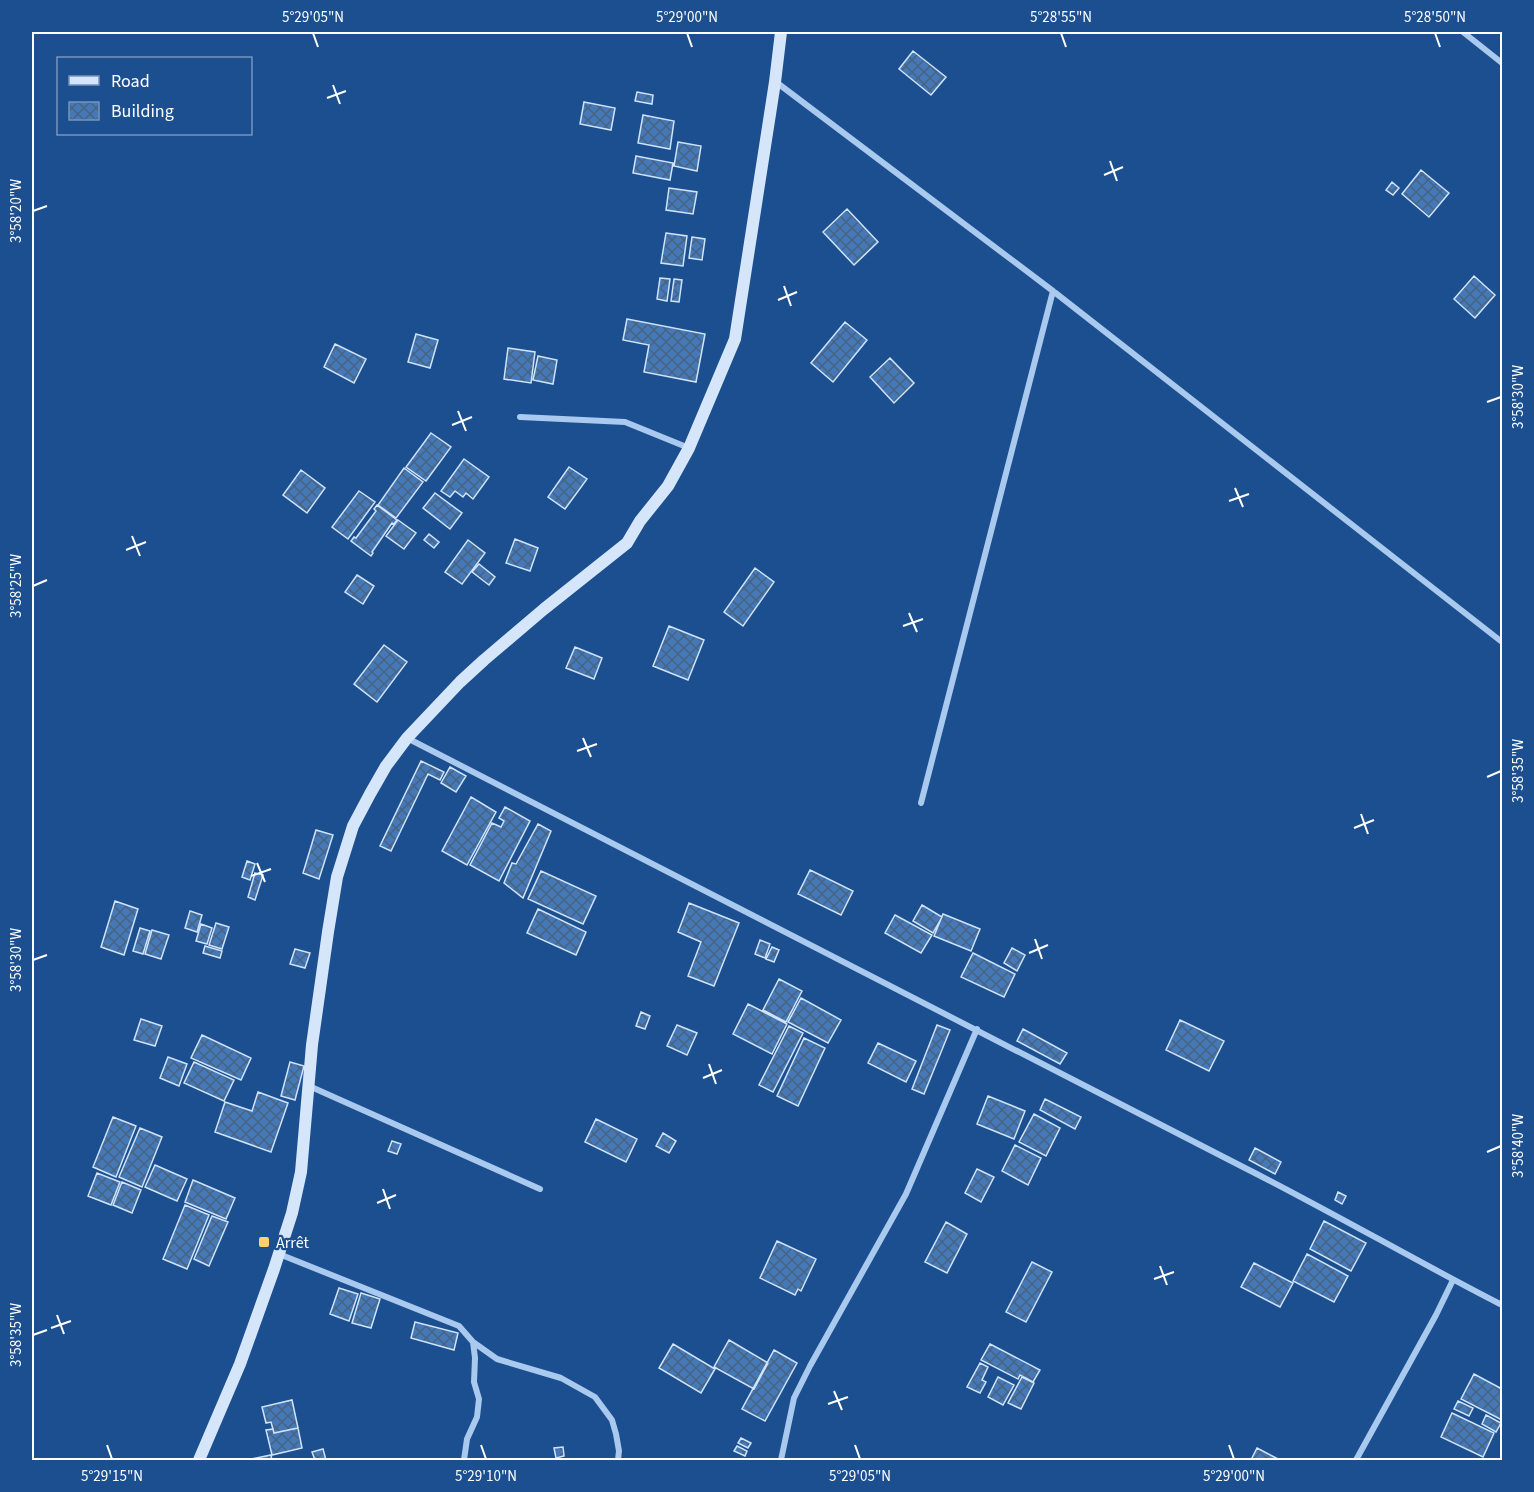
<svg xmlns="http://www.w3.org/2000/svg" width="1534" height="1492" font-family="'Source Sans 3',sans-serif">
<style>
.building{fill:url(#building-cross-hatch);stroke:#cfe3fa;stroke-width:1.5}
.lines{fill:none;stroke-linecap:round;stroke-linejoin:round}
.street{stroke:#a9c9ee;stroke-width:6}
.secondary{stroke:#d6e6fa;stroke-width:12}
.ticks{fill:none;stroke:#fff;stroke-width:2}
.poi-dot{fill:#ffd166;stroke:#1b4f8f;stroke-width:2}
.labels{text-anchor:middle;stroke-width:4.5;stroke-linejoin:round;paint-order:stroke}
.poi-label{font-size:16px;fill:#fff;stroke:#1b4f8f;text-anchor:start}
.neatline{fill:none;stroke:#fff;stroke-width:2}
.ticks-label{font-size:15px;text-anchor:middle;fill:#fff}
</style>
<defs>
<pattern id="building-cross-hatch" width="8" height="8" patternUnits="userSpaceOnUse" patternTransform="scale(1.5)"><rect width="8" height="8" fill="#4478b7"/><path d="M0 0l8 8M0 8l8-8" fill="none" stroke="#486282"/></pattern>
</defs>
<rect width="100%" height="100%" fill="#1b4f8f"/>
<!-- building -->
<path class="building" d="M913,51L946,77L931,95L899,69Z
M637,92L653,95L652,104L635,101Z
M584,102L615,108L611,130L580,124Z
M643,115L674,121L670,149L638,143Z
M678,142L701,146L697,171L674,166Z
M636,156L673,163L670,180L633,173Z
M1421,170L1449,193L1429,217L1402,194Z
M1392,182L1399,188L1393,195L1386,190Z
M669,188L697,192L693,214L666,210Z
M847,209L878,242L854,265L823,232Z
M666,233L687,236L683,266L661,263Z
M692,237L705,239L702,260L689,258Z
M1474,276L1495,295L1475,318L1454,299Z
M660,278L670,279L667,301L657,299Z
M674,279L682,280L679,302L671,301Z
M627,319L705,334L696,382L644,372L649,345L623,340Z
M845,322L867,340L833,382L811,363Z
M416,334L438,340L430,368L408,362Z
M335,344L366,359L354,383L324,367Z
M508,348L535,352L531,383L504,379Z
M538,356L557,360L553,384L533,380Z
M890,358L914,383L894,403L870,377Z
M431,433L451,447L426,481L406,467Z
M464,459L489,477L473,499L466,493L463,497L455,491L450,497L441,491Z
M569,467L587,479L565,509L548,497Z
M404,468L423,482L396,518L378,505Z
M301,470L325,488L307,513L283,495Z
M359,491L375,502L348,539L332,527Z
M435,493L462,513L450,529L423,508Z
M377,505L397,520L394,524L392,523L372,552L373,553L371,556L351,541L354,537L356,538L376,511L374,509Z
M398,520L416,533L404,549L386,536Z
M429,534L439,542L434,548L424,540Z
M515,539L538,548L530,571L506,563Z
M468,540L485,553L462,584L445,572Z
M479,564L495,577L489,585L472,572Z
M755,568L774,582L743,626L724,612Z
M357,575L374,586L363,604L345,592Z
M669,626L704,640L688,680L653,666Z
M384,645L407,662L377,702L354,684Z
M575,647L602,658L594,679L566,668Z
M421,761L444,772L440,780L428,774L391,851L380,846Z
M450,767L466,776L456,792L441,783Z
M471,797L496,812L467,865L442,851Z
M505,807L530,821L499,881L470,865L492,823L501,827L504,821L499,818Z
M538,824L551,831L523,898L504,883L512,863L516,864Z
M316,830L333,835L319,879L303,873Z
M247,861L255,864L250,880L242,877Z
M810,870L853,891L841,915L798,894Z
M541,871L596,896L583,924L528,899Z
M255,873L263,875L255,900L248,897Z
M115,901L138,909L124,955L101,947Z
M689,903L739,923L714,986L688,976L701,942L678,932Z
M922,905L942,917L933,933L913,921Z
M538,909L586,932L576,955L527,933Z
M190,911L202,915L197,932L185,928Z
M943,914L980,929L971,951L934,936Z
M895,915L932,935L921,953L885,933Z
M216,923L229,927L222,949L209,945Z
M201,924L212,928L207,944L196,941Z
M140,928L150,931L143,954L133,951Z
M152,930L169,935L161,959L145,954Z
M760,940L770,944L765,958L755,954Z
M205,946L222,951L220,958L203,953Z
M772,947L779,950L774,962L766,959Z
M1012,948L1025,955L1017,971L1004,963Z
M295,949L310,953L305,968L290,964Z
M973,953L1015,974L1004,997L961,977Z
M779,979L802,991L786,1022L763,1010Z
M801,998L841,1020L828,1043L788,1022Z
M748,1004L787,1024L772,1054L733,1034Z
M641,1012L650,1016L645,1029L636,1026Z
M141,1019L162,1026L155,1046L134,1040Z
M1180,1020L1224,1041L1209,1071L1166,1050Z
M677,1025L697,1033L687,1055L667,1046Z
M937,1025L950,1030L924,1094L912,1089Z
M789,1026L803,1033L773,1092L759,1085Z
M1023,1029L1067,1053L1060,1064L1017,1041Z
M202,1035L251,1058L241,1080L191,1058Z
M804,1038L825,1048L798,1106L777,1096Z
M878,1043L916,1061L906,1082L868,1063Z
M168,1057L187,1064L179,1086L160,1078Z
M194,1062L234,1080L224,1101L184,1083Z
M290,1062L304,1066L295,1100L281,1096Z
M258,1092L288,1103L271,1152L215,1132L225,1102L252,1111Z
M988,1096L1025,1111L1014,1139L977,1124Z
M1045,1099L1081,1117L1075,1129L1040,1110Z
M1034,1114L1060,1128L1046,1156L1019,1142Z
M113,1117L136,1126L116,1177L93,1167Z
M596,1119L637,1139L626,1162L585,1142Z
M140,1128L162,1137L142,1187L119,1177Z
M663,1133L676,1141L669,1153L656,1146Z
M392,1141L401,1144L397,1154L388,1151Z
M1015,1145L1041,1158L1028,1185L1002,1171Z
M1255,1148L1281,1162L1275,1174L1249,1160Z
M155,1165L187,1179L177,1201L145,1187Z
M977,1169L994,1177L981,1202L965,1193Z
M97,1173L120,1182L111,1205L88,1196Z
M193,1180L235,1198L226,1219L185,1202Z
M122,1182L141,1190L132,1213L113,1205Z
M1338,1192L1346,1196L1342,1204L1335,1200Z
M185,1205L209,1215L187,1269L163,1259Z
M212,1216L228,1222L209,1266L194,1259Z
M1324,1221L1366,1243L1351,1271L1310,1249Z
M946,1222L967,1234L947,1273L925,1262Z
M777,1241L816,1259L801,1291L798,1289L795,1295L760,1278Z
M1307,1254L1348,1276L1334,1302L1293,1281Z
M1032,1262L1052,1272L1026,1322L1006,1312Z
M1254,1263L1293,1283L1280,1307L1241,1287Z
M339,1288L358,1294L349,1321L330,1314Z
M361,1293L380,1299L371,1328L352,1323Z
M415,1322L458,1333L454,1350L411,1338Z
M729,1340L768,1363L754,1389L714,1367Z
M673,1344L715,1369L701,1393L659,1368Z
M990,1344L1040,1370L1033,1382L1020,1375L1018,1379L981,1360Z
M774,1350L797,1363L765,1421L742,1409Z
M980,1363L988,1367L982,1380L986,1382L980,1393L967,1387Z
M1474,1374L1502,1389V1420L1461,1399Z
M998,1377L1014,1385L1003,1405L988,1397Z
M1022,1377L1034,1383L1021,1409L1008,1403Z
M292,1400L298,1428L274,1433L271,1422L266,1423L262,1407Z
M1458,1401L1473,1408L1469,1416L1454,1409Z
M1452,1413L1494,1433L1483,1457L1441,1437Z
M1486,1415L1501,1423L1496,1432L1482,1424Z
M298,1428L302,1448L272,1455L266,1430L273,1429L274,1433Z
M741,1438L751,1443L748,1448L738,1443Z
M737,1446L747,1451L745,1456L734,1451Z
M563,1447L564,1456L556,1458L554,1448Z
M1257,1448L1280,1460H1251Z
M323,1449L326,1460H315L312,1452Z
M271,1455L272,1460H246Z"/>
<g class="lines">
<!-- street -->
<path class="street" d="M1463,32L1502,63
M776,82L1053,291L1502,642
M520,417L625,422L689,448
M407,738C687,881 967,1023 1245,1168C1332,1212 1416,1261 1502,1305
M921,803L1053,291
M309,1086L540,1189
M279,1254L459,1326L473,1342L497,1359L561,1378L595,1397L612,1420L616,1434L619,1451L618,1460
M464,1460L467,1439L477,1417L479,1399L474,1382L475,1358L473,1342
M781,1460L794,1398L810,1366L906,1194L977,1029
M1356,1460L1436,1315L1453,1280"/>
<!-- secondary -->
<path class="secondary" d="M199,1460L240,1364L274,1269L292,1213L301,1172L312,1045L328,932L337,877L353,826L370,794L386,766L407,738L460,682L484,660L544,609L627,543L640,521L668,486L689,448L735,339L775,82L781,32"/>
</g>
<!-- ticks -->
<path class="ticks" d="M313,33L318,47M687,33L692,47M1061,33L1066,47M1435,33L1440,47M333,85L340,104M327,98L346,91M1110,161L1117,181M1104,175L1123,167M33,211L47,206M784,286L791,306M778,300L797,292M1487,402L1501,397M458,411L466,431M452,425L472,417M1235,488L1243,507M1229,501L1249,494M132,536L140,556M126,550L146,542M33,586L47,580M909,613L917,632M903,626L923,619M583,738L591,757M577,751L597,744M1487,777L1501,771M1361,814L1368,834M1354,828L1374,820M257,863L265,882M251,876L271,869M1035,939L1042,959M1029,953L1048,945M33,960L47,955M709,1064L716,1084M703,1078L722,1070M1487,1152L1501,1146M383,1189L390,1209M377,1203L396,1195M1160,1266L1167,1285M1154,1279L1174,1272M57,1315L64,1334M51,1328L71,1321M33,1335L47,1330M834,1391L842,1410M828,1404L848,1397M107,1445L112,1459M481,1445L486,1459M855,1445L860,1459M1229,1445L1234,1459"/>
<!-- markers -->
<rect class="poi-dot" x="258" y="1236" width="12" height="12" rx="3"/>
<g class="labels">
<!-- poi labels -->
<g class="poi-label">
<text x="276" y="1248">Arrêt</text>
</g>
</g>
<!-- border -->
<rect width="1534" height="1492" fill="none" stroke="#1b4f8f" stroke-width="66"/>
<!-- legend -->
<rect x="57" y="57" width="195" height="78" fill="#1b4f8f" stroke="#7695bc" stroke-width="1.5"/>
<rect x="69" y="76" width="30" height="9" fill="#d6e6fa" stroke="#7695bc" stroke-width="1.5"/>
<text x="111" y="87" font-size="18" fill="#ffffff">Road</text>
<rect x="69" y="102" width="30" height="18" fill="url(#building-cross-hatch)" stroke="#7695bc" stroke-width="1.5"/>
<text x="111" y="117" font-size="18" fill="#ffffff">Building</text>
<rect x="33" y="33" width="1468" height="1426" class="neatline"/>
<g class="ticks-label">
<text x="313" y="22">5°29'05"N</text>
<text x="687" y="22">5°29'00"N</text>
<text x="1061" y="22">5°28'55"N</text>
<text x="1435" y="22">5°28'50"N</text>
<text transform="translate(16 211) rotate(-90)" y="5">3°58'20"W</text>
<text transform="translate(1518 397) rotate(-90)" y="5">3°58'30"W</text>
<text transform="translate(16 586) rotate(-90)" y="5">3°58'25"W</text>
<text transform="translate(1518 771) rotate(-90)" y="5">3°58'35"W</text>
<text transform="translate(16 960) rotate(-90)" y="5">3°58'30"W</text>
<text transform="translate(1518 1146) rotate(-90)" y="5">3°58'40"W</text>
<text transform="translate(16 1335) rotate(-90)" y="5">3°58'35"W</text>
<text x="112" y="1481">5°29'15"N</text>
<text x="486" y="1481">5°29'10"N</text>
<text x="860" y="1481">5°29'05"N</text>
<text x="1234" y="1481">5°29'00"N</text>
</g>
</svg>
